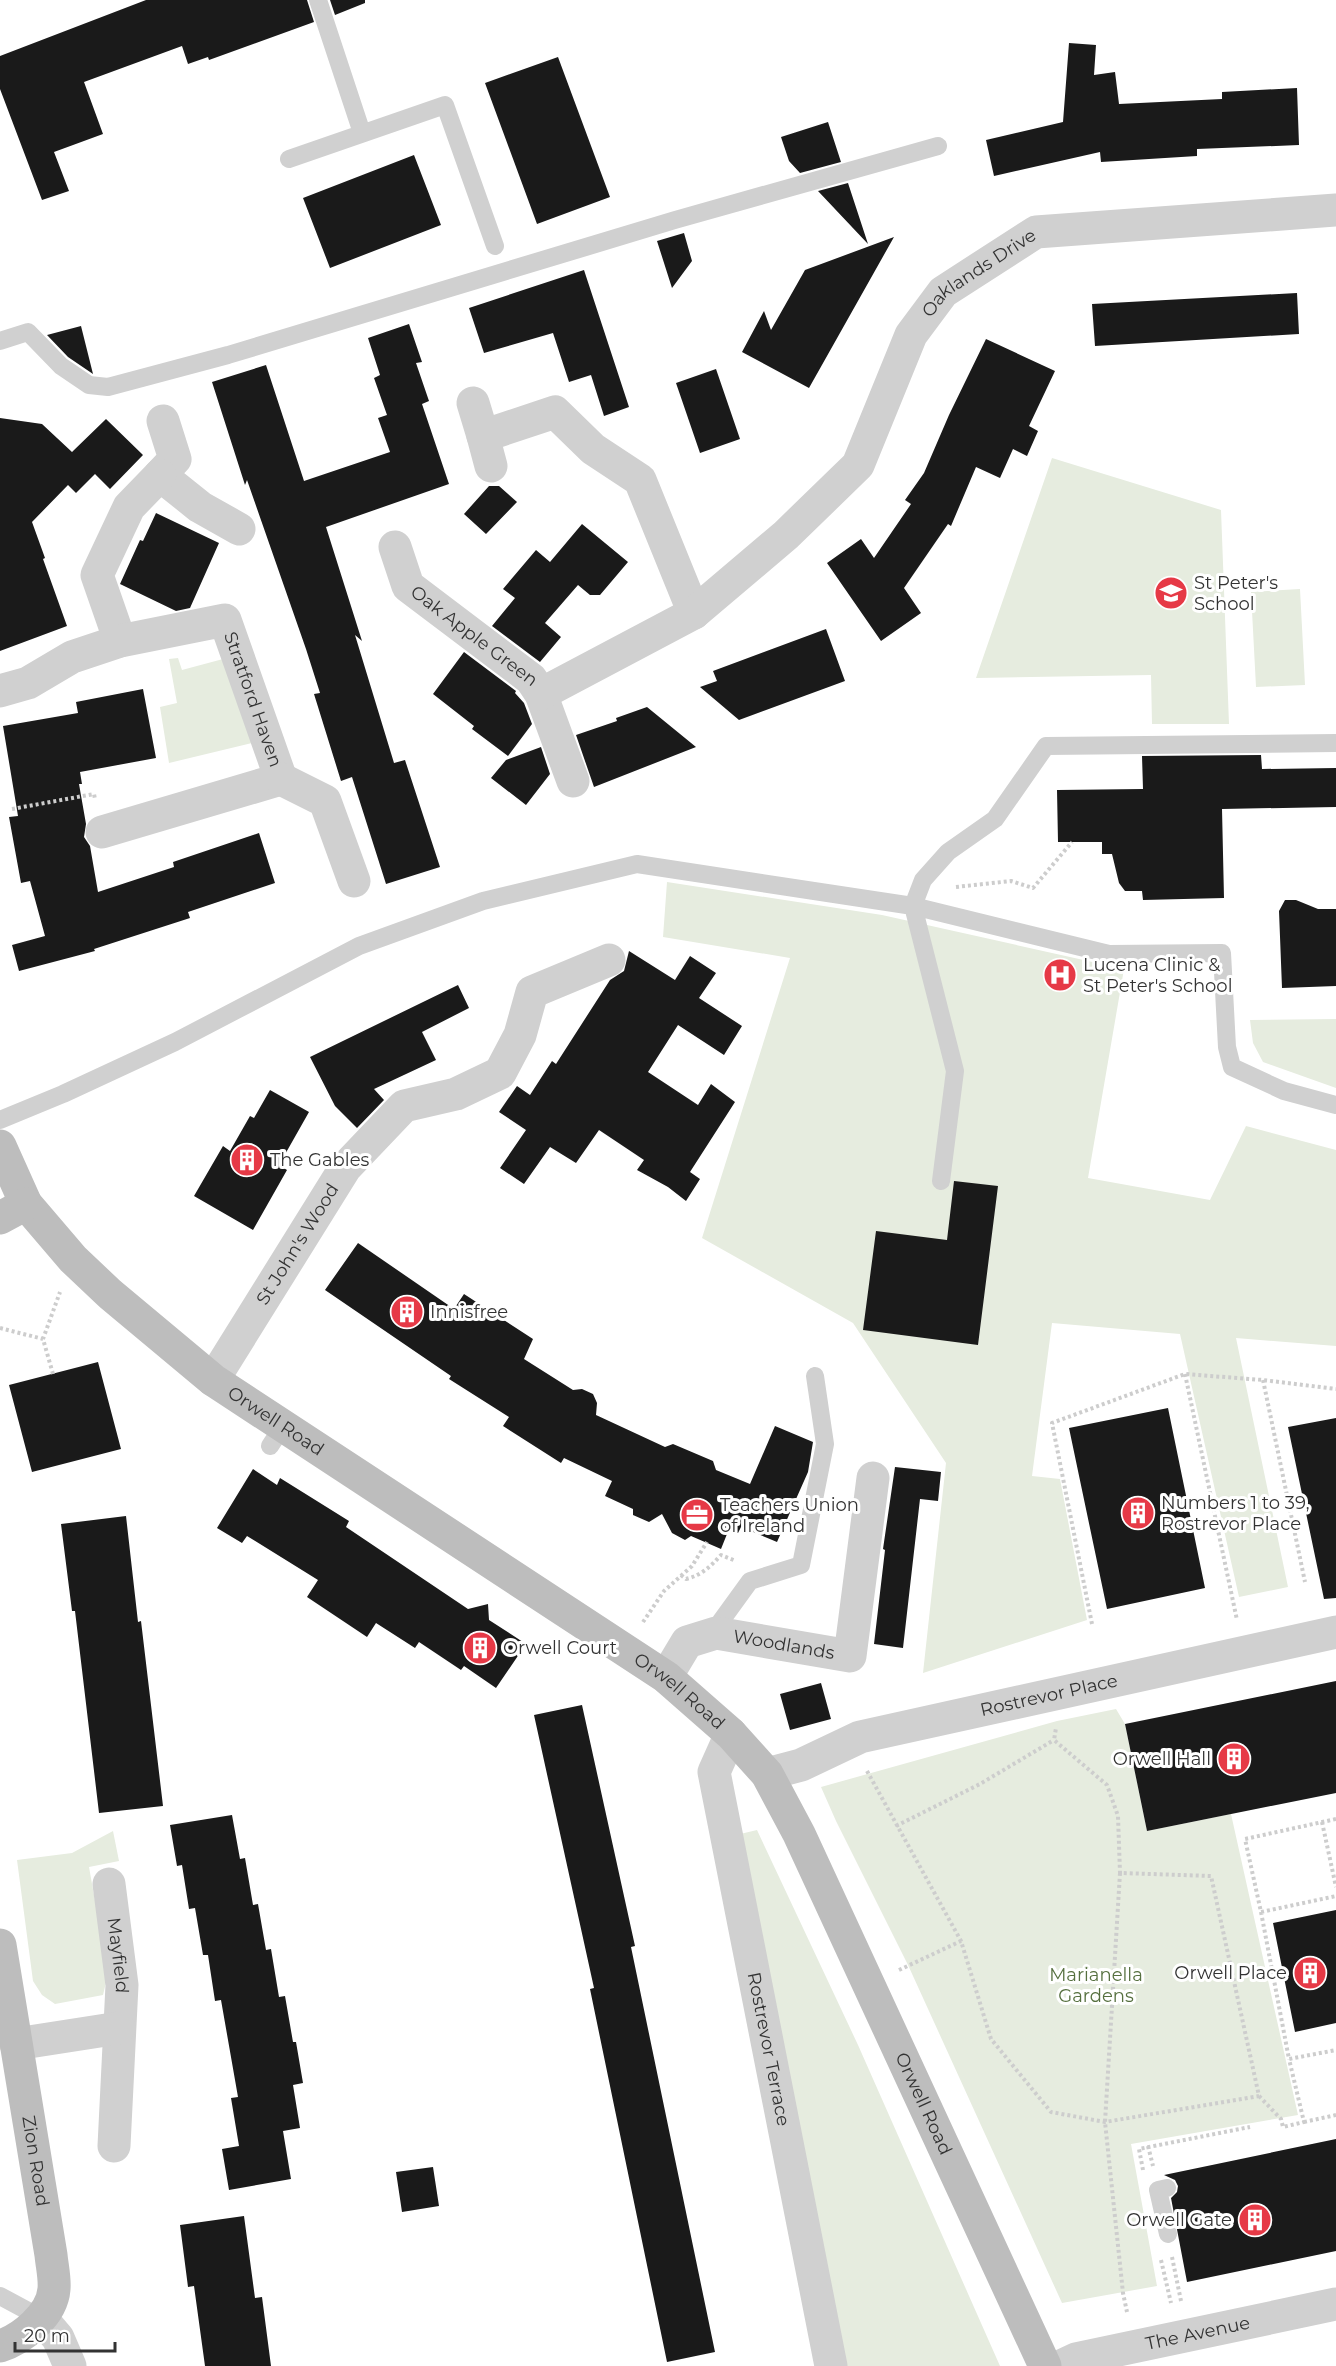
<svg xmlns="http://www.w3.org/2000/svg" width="1336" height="2366" font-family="Montserrat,sans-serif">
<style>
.green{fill:#e6ecdf}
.building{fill:#1a1a1a}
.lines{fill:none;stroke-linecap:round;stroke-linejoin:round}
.path{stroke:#cdcdcd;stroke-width:4;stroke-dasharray:3 3;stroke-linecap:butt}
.lane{stroke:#d0d0d0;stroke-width:18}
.street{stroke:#d0d0d0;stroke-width:33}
.secondary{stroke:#bdbdbd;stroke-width:33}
.labels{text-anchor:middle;stroke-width:6;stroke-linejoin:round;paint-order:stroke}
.street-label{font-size:18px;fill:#333;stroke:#fff}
.poi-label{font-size:18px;fill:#333;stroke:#fff;text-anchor:start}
.park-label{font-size:18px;fill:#56703f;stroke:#fff}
</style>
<rect width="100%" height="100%" fill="#fff"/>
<!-- green -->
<path class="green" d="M1052,458L1221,510L1229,724H1152L1151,675L976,678Z
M1300,589L1305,685L1256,687L1251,592Z
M178,658L182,670L223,659L252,743L169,763L160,707L177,703L169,659Z
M667,882L882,915L1124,969L1088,1178L1210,1200L1246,1126L1336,1150V1346L1236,1338L1288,1587L1239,1597L1180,1334L1052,1323L1032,1476L1060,1479L1087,1620L923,1673L946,1463L853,1323L702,1238L790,958L663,937Z
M1336,1019V1088L1263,1062L1253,1043L1250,1020Z
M1116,1709L1125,1724L1147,1831L1231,1814L1298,2115L1131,2144L1157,2286L1062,2303L908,1965L836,1821L821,1787L1057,1721Z
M757,1830L858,2045L1000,2366H842L736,1835Z
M113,1831L119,1861L89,1867L108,1974L103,1995L55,2004L42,1995L33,1981L17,1860L72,1853Z"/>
<!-- building -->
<path class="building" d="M146,0H307L314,22L209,60L208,57L188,64L182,46L84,82L103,134L54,152L69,191L42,200L0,89V56Z
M330,0H365V3L335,15Z
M1069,43L1096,45L1094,75L1115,72L1119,104L1222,99V92L1297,88L1299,145L1197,149V156L1101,162L1100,152L994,176L986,140L1063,122Z
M558,57L610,197L537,224L485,83Z
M828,122L841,162L800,173L789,161L781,137Z
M414,155L441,225L330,268L303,198Z
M848,183L868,244L818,191Z
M684,233L692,261L672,288L657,241Z
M894,237L809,388L742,352L764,311L771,330L805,270Z
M584,270L629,407L604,416L591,375L569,382L553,333L484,353L469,308Z
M1297,293L1299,334L1095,346L1092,304Z
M409,324L422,362L416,363L429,401L422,404L449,484L326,527L362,641L355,635L394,763L405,760L440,867L386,884L352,777L341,781L314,694L320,693L306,649L247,480L245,485L212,382L266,365L304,481L390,452L378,418L387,415L374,378L380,375L368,338Z
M81,326L93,374L68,357L47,335Z
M986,339L1055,371L1029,426L1038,431L1027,456L1013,449L1000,478L976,467L951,526L948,524L904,588L921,613L881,641L827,563L861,539L874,558L911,504L905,500L924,473L949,415Z
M716,369L740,439L700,453L676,383Z
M0,418L42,424L72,452L106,419L143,455L110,489L95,474L76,493L68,485L32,522L45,558L43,559L67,626L0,651Z
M489,486H499L517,502L486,534L464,514Z
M156,513L219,543L190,608L176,611L120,584L140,540L143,541Z
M582,524L628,562L600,595H590L578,585L545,623L561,637L540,662L492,626L515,598L503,589L536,550L550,562Z
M826,629L845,681L739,720L700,687L717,681L713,671Z
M464,652L516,691L515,693L524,703L532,724L508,756L472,729L474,726L433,694Z
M143,689L156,758L80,772L82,784H79L86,824L84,837L90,846L98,892L174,867L173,862L259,833L275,883L188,912L190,918L94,949L95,951L19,971L12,945L45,936L30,881L21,883L9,817L18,816L3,726L78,713L76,702Z
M647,707L696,747L594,787L576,735L617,721L616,718Z
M541,747L550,774L526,805L491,778L506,760Z
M1261,755L1262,769L1336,768V807L1222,809L1224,898L1143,900L1142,891H1125L1119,883L1112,854H1102V842H1058L1057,790L1143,789L1142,756Z
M1285,900H1296L1318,909H1336V986L1282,988L1279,911Z
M629,951L675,980L690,956L716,973L699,998L742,1026L724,1055L678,1025L648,1072L698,1105L711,1084L735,1102L690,1172L700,1179L686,1201L668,1187L637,1170L644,1160L599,1130L576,1163L550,1147L524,1184L500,1168L526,1130L499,1112L517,1086L530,1095L552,1061L556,1064L610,980L624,971Z
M458,985L469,1008L422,1032L436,1060L374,1089L384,1100L357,1128L335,1106L310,1057Z
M270,1090L309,1112L279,1165L287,1170L253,1230L194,1196L223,1146L230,1151L250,1116L254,1118Z
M954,1181L998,1186L978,1345L863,1330L876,1231L947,1240Z
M358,1243L454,1309L464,1294L533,1339L524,1359L573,1390L582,1389L593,1394L597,1403L596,1415L665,1447L673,1444L713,1461L716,1470L750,1484L775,1426L813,1442L808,1472L777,1542L741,1527L738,1533L729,1529L721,1549L691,1536L685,1540L672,1533L662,1514L649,1522L633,1515V1509L605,1496L612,1481L564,1458L561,1463L503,1426L509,1417L449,1379L451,1376L325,1290Z
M98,1362L121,1449L32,1472L9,1385Z
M1168,1408L1205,1588L1107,1609L1069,1428Z
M1336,1418V1598L1324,1599L1288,1427Z
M895,1467L941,1472L938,1501L920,1499L903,1648L874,1644L885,1550L883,1549Z
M253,1469L277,1485L280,1478L349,1521L346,1527L468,1609L488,1604L489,1620L526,1644L496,1688L464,1666L461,1670L419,1642L415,1648L376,1623L367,1637L307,1597L318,1580L247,1536L242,1543L217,1528Z
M126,1516L138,1622L141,1621L163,1806L99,1813L75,1611H72L61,1524Z
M1336,1681V1793L1147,1831L1125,1724Z
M821,1683L831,1719L790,1730L780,1694Z
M582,1705L635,1946L631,1947L715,2352L667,2362L590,1989L594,1988L534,1715Z
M232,1815L240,1859L245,1858L253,1905L258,1904L266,1950L271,1949L279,1997L285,1996L293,2042H296L303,2083L293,2085L300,2128L283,2131L291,2179L229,2190L222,2149L239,2146L231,2098L238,2097L221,2000L215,2001L208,1955H203L195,1908L189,1909L182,1865L177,1866L170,1825Z
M1336,1910V2023L1295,2032L1273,1923Z
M1336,2139V2251L1187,2282L1171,2198L1177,2192L1178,2186L1175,2180L1164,2175Z
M433,2167L439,2206L402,2212L396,2172Z
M244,2216L255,2298L262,2297L271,2366H205L194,2286L188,2287L180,2225Z"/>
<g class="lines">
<!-- path -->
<path class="path" d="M12,809L94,794L95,799
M956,887L1011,881L1033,888L1072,842
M0,1328L43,1339
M53,1374L43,1339L60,1292
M1185,1374L1237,1620
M1263,1380L1305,1582
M681,1575L686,1579C702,1575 711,1566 721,1555L736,1561
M643,1622L664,1591L692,1566L707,1542
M1092,1624L1052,1423L1185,1374L1263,1380L1336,1389
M867,1771L961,1941
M1336,1819L1245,1839L1261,1912L1336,1896
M1322,1822L1336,1887
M896,1826L980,1784L1054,1740
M1120,1873L1105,2122L1123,2293L1127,2312
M1261,1912L1289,2059L1336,2050
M899,1970L961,1941L991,2039L1051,2112L1105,2122L1259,2096L1211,1876L1120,1873L1118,1816L1107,1785L1054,1740L1056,1728
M1259,2096L1281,2119L1283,2127L1304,2122L1289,2059
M1304,2122L1336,2115
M1148,2146L1153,2166
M1143,2170L1139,2149L1250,2127
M1172,2257L1181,2301
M1161,2260L1171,2303"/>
<!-- lane -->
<path class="lane" d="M318,0L362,133
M289,159L445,105L495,246
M0,341L28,332L61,366L89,385L108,387L228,355L675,220L938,146
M0,1120L63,1094L175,1042L359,946L483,901L637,864L913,906L1109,954L1222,953L1227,1047L1232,1067L1284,1091L1336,1105
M941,1181L955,1071L913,906L923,880L948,852L995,819L1046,746L1336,743
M270,1446L283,1426
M716,1633L721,1621L750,1581L801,1565L825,1444L815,1376
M1167,2188L1158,2190L1168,2234
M0,2296L41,2318"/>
<!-- street -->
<g class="street">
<path d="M473,403L483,436"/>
<path d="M163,421L175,459L160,475L200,507L239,529"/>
<path d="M491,466L483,436L555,412L593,449L640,480L694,613"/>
<path id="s1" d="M395,547L408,586L531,679L541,694L573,781"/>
<path d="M120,641L97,575L129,507L160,475"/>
<path id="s2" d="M0,691L28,683L72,657L120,641L225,620L281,779L102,832"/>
<path id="s3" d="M541,694L694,613L786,535L858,465L911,335L943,292L1036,232L1336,210"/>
<path d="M281,779L325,801L354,881"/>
<path id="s4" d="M213,1380L345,1168L404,1106L456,1094L500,1073L520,1035L532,992L609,960"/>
<path id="s5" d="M666,1677L687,1642L716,1633L850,1656L873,1478"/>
<path id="s6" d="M731,1734L714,1772L831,2366"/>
<path id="s7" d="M767,1774L801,1765L860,1737L1336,1632"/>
<path id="s8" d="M109,1884L122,1985L114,2146"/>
<path d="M16,2044L119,2028"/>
<path d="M41,2318L58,2338L70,2366"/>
<path id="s9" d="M1061,2366L1076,2359L1336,2304"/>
</g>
<!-- secondary -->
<g class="secondary">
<path id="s10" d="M0,1146L26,1204L73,1259L110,1294L213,1380L666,1677L731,1734L767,1774L799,1834L1045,2366"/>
<path d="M0,1218L26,1204"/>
<path id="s11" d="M0,1945L51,2255C52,2266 55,2278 54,2289C52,2315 22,2339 0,2346"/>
</g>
</g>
<!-- icons -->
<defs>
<symbol id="school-disc" viewBox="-11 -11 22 22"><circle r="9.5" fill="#e63946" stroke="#fff"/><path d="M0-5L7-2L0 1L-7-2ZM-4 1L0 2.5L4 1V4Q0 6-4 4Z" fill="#fff"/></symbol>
<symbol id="hospital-disc" viewBox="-11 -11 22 22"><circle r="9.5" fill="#e63946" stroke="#fff"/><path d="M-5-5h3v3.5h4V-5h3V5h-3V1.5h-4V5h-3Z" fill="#fff"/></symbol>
<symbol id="building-disc" viewBox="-11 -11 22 22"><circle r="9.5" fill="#e63946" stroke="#fff"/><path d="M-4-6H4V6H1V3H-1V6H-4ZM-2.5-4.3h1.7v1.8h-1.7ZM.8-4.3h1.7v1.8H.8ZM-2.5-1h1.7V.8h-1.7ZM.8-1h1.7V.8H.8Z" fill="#fff"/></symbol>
<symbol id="office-disc" viewBox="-11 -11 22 22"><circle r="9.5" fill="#e63946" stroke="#fff"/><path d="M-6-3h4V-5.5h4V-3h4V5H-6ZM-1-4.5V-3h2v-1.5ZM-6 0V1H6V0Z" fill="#fff"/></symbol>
</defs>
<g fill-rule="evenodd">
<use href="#school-disc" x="1152" y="574" width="38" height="38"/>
<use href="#hospital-disc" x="1041" y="956" width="38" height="38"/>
<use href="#building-disc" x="228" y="1141" width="38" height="38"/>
<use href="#building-disc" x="388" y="1293" width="38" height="38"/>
<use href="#building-disc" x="1119" y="1494" width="38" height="38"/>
<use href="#office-disc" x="678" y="1496" width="38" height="38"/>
<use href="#building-disc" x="461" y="1629" width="38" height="38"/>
<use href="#building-disc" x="1215" y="1740" width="38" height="38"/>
<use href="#building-disc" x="1291" y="1954" width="38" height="38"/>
<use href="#building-disc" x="1236" y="2201" width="38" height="38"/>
</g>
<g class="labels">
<!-- street labels -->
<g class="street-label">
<text dy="6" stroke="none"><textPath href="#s3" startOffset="628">Oaklands Drive</textPath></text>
<text dy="6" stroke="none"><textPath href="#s1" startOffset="124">Oak Apple Green</textPath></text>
<text dy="6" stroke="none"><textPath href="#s2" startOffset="322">Stratford Haven</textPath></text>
<text dy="6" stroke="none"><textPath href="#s4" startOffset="160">St John's Wood</textPath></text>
<text dy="6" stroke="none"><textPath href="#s10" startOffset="396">Orwell Road</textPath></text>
<text dy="6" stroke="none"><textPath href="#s5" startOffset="140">Woodlands</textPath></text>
<text dy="6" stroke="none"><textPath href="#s10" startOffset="882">Orwell Road</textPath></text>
<text dy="6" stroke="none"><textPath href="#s7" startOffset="294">Rostrevor Place</textPath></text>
<text dy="6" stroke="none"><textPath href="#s8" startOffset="72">Mayfield</textPath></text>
<text dy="6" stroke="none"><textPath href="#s6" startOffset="324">Rostrevor Terrace</textPath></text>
<text dy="6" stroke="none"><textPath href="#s10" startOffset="1368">Orwell Road</textPath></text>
<text dy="6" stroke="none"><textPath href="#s11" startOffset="219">Zion Road</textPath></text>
<text dy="6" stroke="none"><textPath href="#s9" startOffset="141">The Avenue</textPath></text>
</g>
<!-- poi labels -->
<g class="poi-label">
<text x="1194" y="589">St Peter's<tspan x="1194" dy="21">School</tspan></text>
<text x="1083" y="971">Lucena Clinic &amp;<tspan x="1083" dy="21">St Peter's School</tspan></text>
<text x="270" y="1166">The Gables</text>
<text x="430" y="1318">Innisfree</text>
<text x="1161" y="1509">Numbers 1 to 39,<tspan x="1161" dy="21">Rostrevor Place</tspan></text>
<text x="720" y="1511">Teachers Union<tspan x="720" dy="21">of Ireland</tspan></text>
<text x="503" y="1654">Orwell Court</text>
<text x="1211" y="1765" text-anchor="end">Orwell Hall</text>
<text x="1287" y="1979" text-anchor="end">Orwell Place</text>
<text x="1232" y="2226" text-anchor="end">Orwell Gate</text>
</g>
<!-- park labels -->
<g class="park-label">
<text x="1096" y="1981">Marianella<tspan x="1096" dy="21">Gardens</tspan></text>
</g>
</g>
<!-- scale -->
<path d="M15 2342v9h100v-9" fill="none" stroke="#333333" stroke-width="3"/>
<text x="24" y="2342" font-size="18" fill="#333333" stroke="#ffffff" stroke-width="4.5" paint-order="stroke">20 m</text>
</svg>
